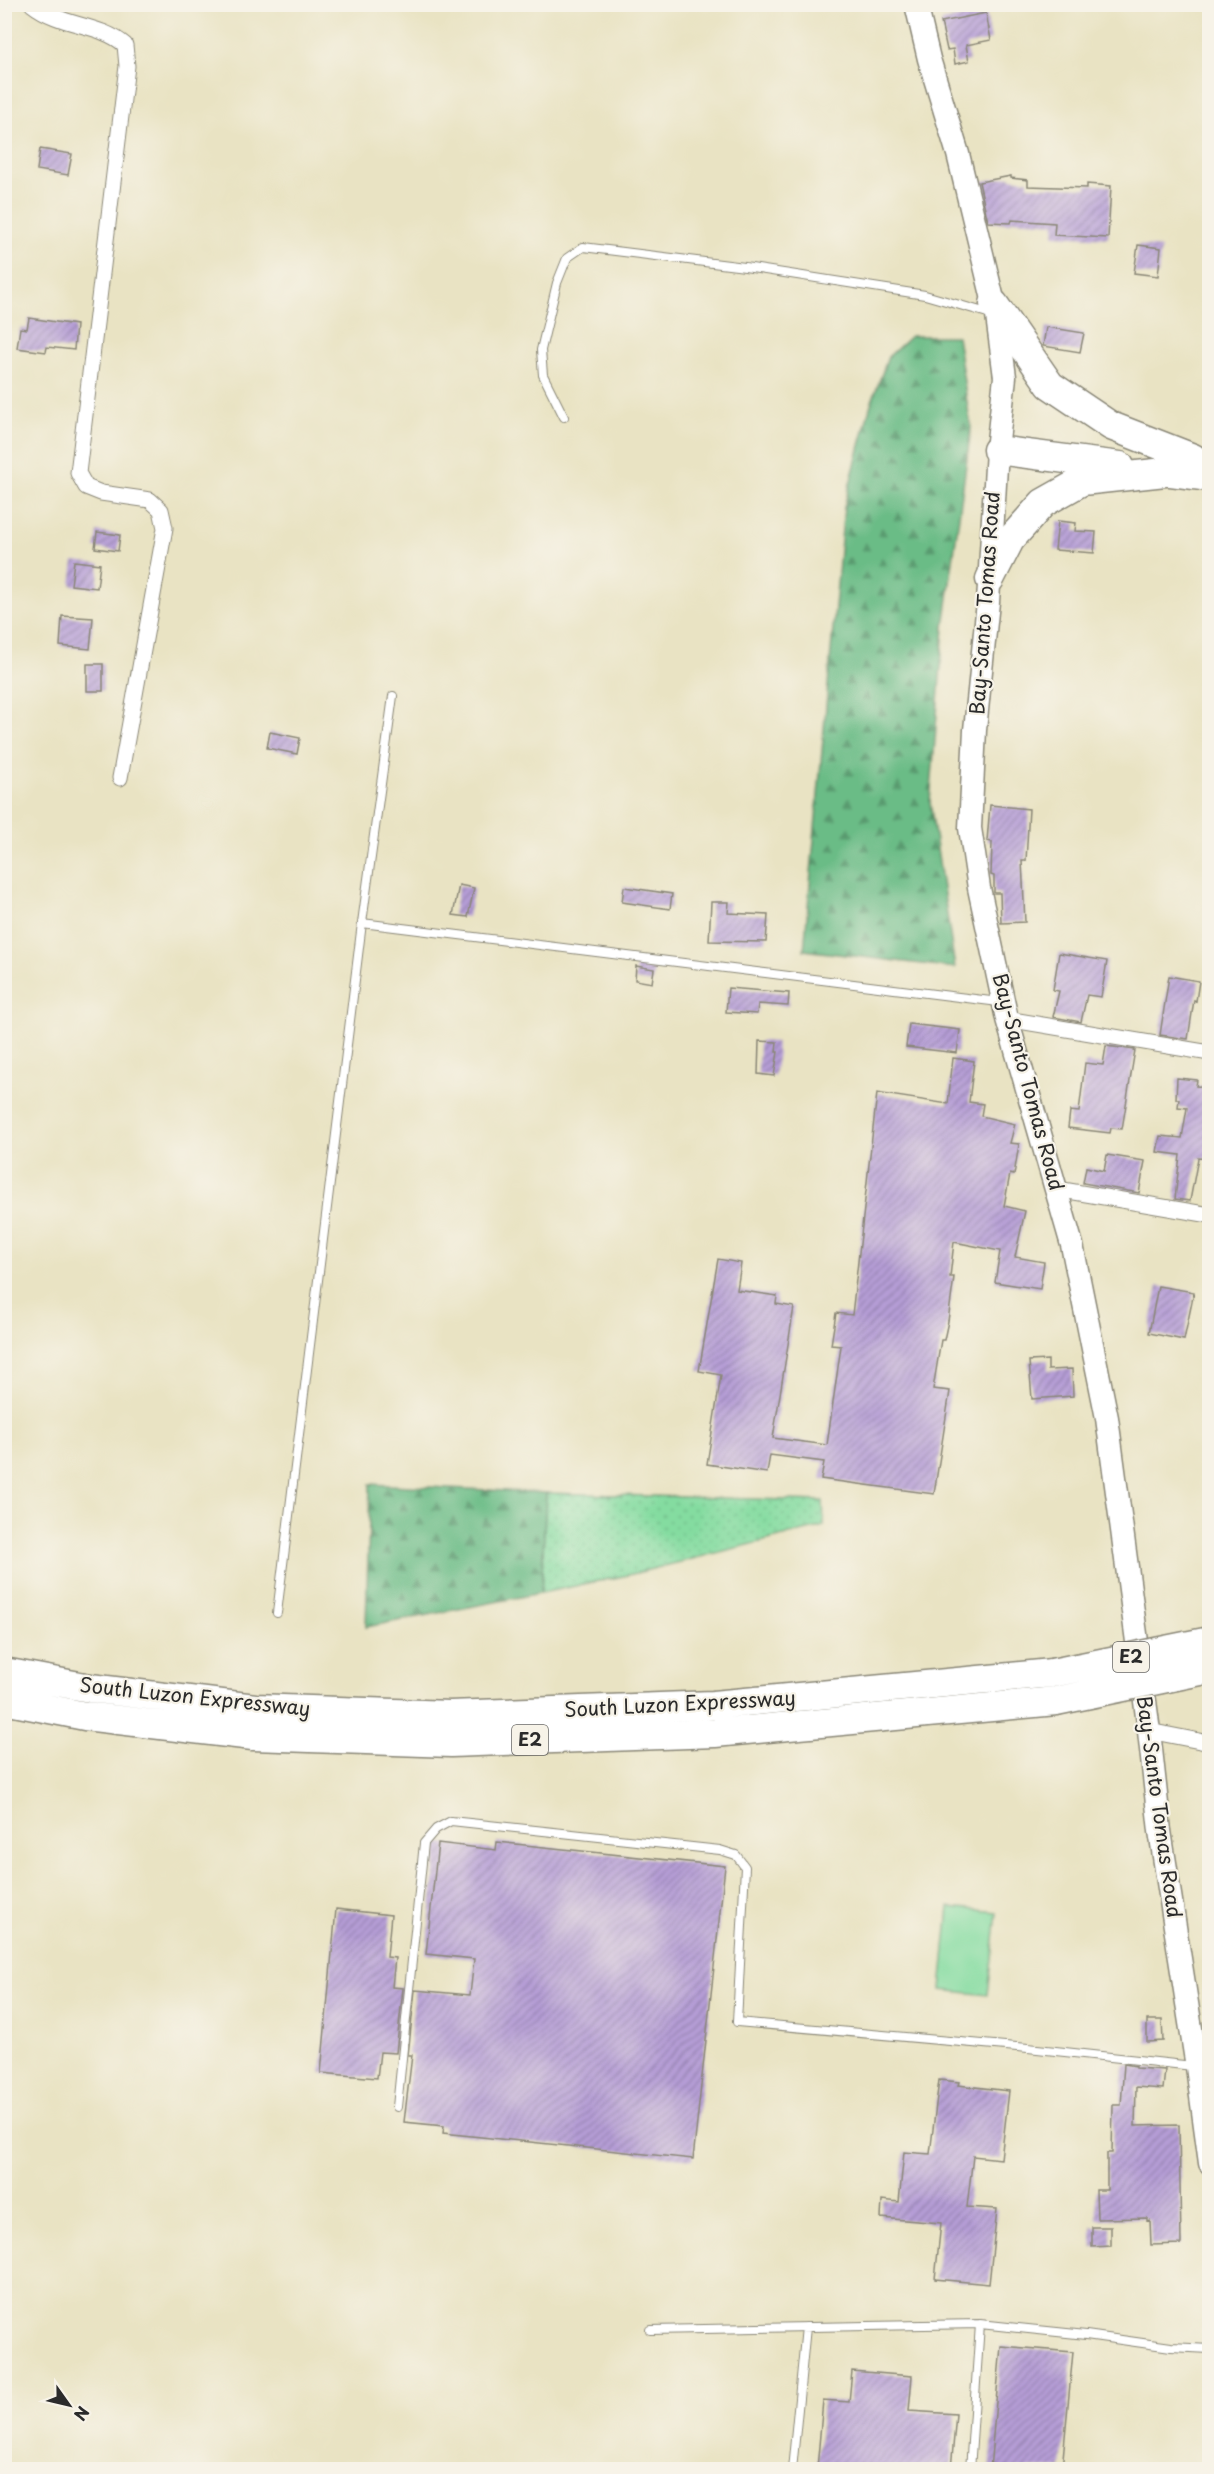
<svg xmlns="http://www.w3.org/2000/svg" width="1214" height="2474" font-family="'Playpen Sans',sans-serif">
<style>
.grass{fill:url(#grass-dots);stroke:#588466;stroke-width:1.5}
.forest{fill:url(#forest-firs);stroke:#4b7458;stroke-width:1.5}
.garden{fill:#84dca0;stroke:#588466;stroke-width:1.5}
.building{fill:url(#building-hatch)}
.lines{fill:none;stroke-linecap:round;stroke-linejoin:round}
.lane-casing{stroke:#8a8777;stroke-width:10}
.street-casing{stroke:#8a8777;stroke-width:17}
.secondary-casing{stroke:#8a8777;stroke-width:25}
.highway-casing{stroke:#8a8777;stroke-width:31}
.lane{stroke:#fff;stroke-width:8}
.street{stroke:#fff;stroke-width:15}
.secondary{stroke:#fff;stroke-width:22}
.highway{stroke:#fff;stroke-width:28}
.highway-bridge-casing{stroke:#8a8777;stroke-width:31;stroke-linecap:butt}
.highway-bridge{stroke:#fff;stroke-width:28}
.labels{text-anchor:middle;stroke-width:4.5;stroke-linejoin:round;paint-order:stroke}
.shield{fill:#f7f3e8;stroke:#686764;stroke-width:1.5}
.shield-label{font-size:18px;font-weight:bold;fill:#2b2b2b}
.street-label{font-size:20px;fill:#2b2b2b;stroke:#f7f3e8}
</style>
<defs>
<pattern id="grass-dots" width="8" height="8" patternUnits="userSpaceOnUse" patternTransform="scale(1.5)"><rect width="8" height="8" fill="#84dca0"/><path d="M2 2h.1M6 6h.1" fill="none" stroke="#72bd8a" stroke-width="1.8" stroke-linecap="round"/></pattern>
<pattern id="forest-firs" width="22" height="20" patternUnits="userSpaceOnUse" patternTransform="scale(1.5)"><rect width="22" height="20" fill="#6bbc86"/><path d="M5 1l3.5 6h-7zM16 11l3.5 6h-7z" fill="#58996e"/></pattern>
<pattern id="building-hatch" width="6" height="6" patternUnits="userSpaceOnUse" patternTransform="scale(1.5)"><rect width="6" height="6" fill="#b59dd6"/><path d="M-1 1l2-2M0 6l6-6M5 7l2-2" fill="none" stroke="#9380ae"/></pattern>
</defs>
<rect width="100%" height="100%" fill="#f7f3e8"/>
<filter id="ink" filterUnits="userSpaceOnUse"><feTurbulence type="fractalNoise" baseFrequency=".0167" numOctaves="2"/><feDisplacementMap in="SourceGraphic" scale="12" xChannelSelector="R" yChannelSelector="G"/><feConvolveMatrix kernelMatrix="1 2 1 2 8 2 1 2 1" color-interpolation-filters="sRGB"/></filter>
<filter id="wash" filterUnits="userSpaceOnUse"><feTurbulence type="fractalNoise" baseFrequency=".008" numOctaves="4" result="noise"/><feDisplacementMap in="SourceGraphic" scale="24" xChannelSelector="R" yChannelSelector="G"/><feGaussianBlur stdDeviation="1.35" result="paint"/><feColorMatrix in="noise" values="0 0 0 0 0 0 0 0 0 0 0 0 0 0 0 0 0 1.4 0 .05"/><feComposite in="paint" operator="in"/></filter>
<g filter="url(#wash)">
<rect width="100%" height="100%" fill="#e9e3c3"/>
<!-- grass -->
<path class="grass" d="M546,1493L823,1501L824,1526L628,1575L541,1593Z"/>
<!-- forest -->
<path class="forest" d="M911,336H957L971,428L944,627L930,802L955,968L804,950L844,507L870,407L888,357Z
M370,1484L546,1493L541,1593L366,1627Z"/>
<!-- garden -->
<path class="garden" d="M949,1907L997,1912L988,1995L941,1990Z"/>
<g id="blocks">
<!-- building -->
<path class="building" d="M986,13L991,40L966,45L969,61L955,64L953,49L947,50L941,22Z
M40,149L72,154L68,175L37,170Z
M1011,176V178L1028,180V186L1087,188V184L1111,186L1108,238L1054,235L1055,223L1012,220L1011,223L988,222L979,182Z
M1138,245L1161,248L1158,276L1134,273Z
M29,318L76,325L74,350L47,347L46,352L17,348L20,328L27,329Z
M1046,327L1084,333L1080,352L1043,346Z
M1058,521L1076,523L1075,531L1096,532L1094,553L1055,550Z
M97,532L120,535L118,551L95,548Z
M74,561L100,564L97,588L71,585Z
M62,616L93,618L90,649L60,646Z
M87,664H103V691H87Z
M270,732L300,738L297,754L267,748Z
M990,805L1029,809L1026,861H1022L1025,922L1001,923L1000,893H994V876L991,875L992,842L987,841Z
M459,885L474,888L468,917L453,915Z
M624,887L672,894L670,909L622,902Z
M711,902H729L728,913L768,915L766,942L709,941Z
M1059,953L1107,961L1101,997L1087,995L1081,1022L1053,1017L1059,991L1053,990Z
M636,966L654,969L652,983L635,980Z
M1169,976L1199,981L1196,1001L1194,1000L1188,1039L1160,1035Z
M728,988L789,993L788,1006L758,1004L757,1014L726,1012Z
M909,1024L960,1030L957,1053L906,1047Z
M759,1041L777,1042L776,1052H778L774,1076L758,1074Z
M1106,1046L1135,1050L1122,1129L1111,1128L1110,1133L1068,1128L1070,1111L1079,1112L1085,1063L1103,1065Z
M953,1058L974,1061L969,1102L983,1104L981,1116L1015,1124L1010,1143L1019,1144L1014,1175L1010,1174L1004,1206L1025,1211L1015,1257L1044,1262L1040,1289L995,1282L1000,1251L954,1242L950,1277H954L948,1321L944,1340H941L933,1389L950,1391L934,1494L821,1479L824,1462L770,1455L767,1473L707,1464L721,1375L699,1371L718,1259L741,1263L737,1290L777,1296L776,1304L794,1307L773,1438L827,1445L841,1346L831,1345L836,1313L852,1315L877,1093L948,1104Z
M1177,1078L1197,1080L1196,1086L1209,1087V1159L1198,1158L1190,1201L1175,1199L1180,1155L1157,1152L1160,1136L1182,1138L1187,1108L1178,1107L1179,1099H1176Z
M1107,1155L1145,1161L1139,1193L1083,1183L1086,1167L1104,1171Z
M1158,1286L1194,1292L1184,1340L1149,1333Z
M1048,1360V1370L1072,1369L1073,1396L1032,1399L1029,1361Z
M497,1842L725,1866L693,2159L443,2133L444,2126L404,2122L412,2055H408L415,1990L470,1995L474,1959L426,1954L438,1843L496,1850Z
M336,1909L391,1915L387,1957L395,1958L392,1987L403,1988L396,2053L380,2052L377,2078L321,2073Z
M1147,2020H1162L1163,2041L1147,2042Z
M1124,2064L1136,2066V2068L1165,2070L1163,2089L1136,2087L1135,2126L1179,2125L1181,2244L1151,2245L1150,2220L1147,2221V2218L1097,2219L1096,2190H1107V2153H1112L1113,2105H1121Z
M939,2080L959,2082L958,2085L1009,2091L1001,2159L973,2156L967,2207L997,2209L989,2284L935,2279L941,2223L881,2218L882,2200L899,2202L904,2152L930,2154Z
M1092,2227H1111V2246L1092,2247Z
M1001,2346L1073,2352L1062,2469H990Z
M852,2371L912,2376L909,2411L956,2414L951,2469H817L823,2400L849,2402Z"/>
</g>
</g>
<g filter="url(#ink)">
<use href="#blocks" fill-opacity="0" stroke="#8a8777" stroke-width="1.5"/>
<g class="lines">
<defs>
<path id="lane" d="M564,417L543,375L541,350L557,283L567,258L583,247L745,267L925,295L991,314
M362,923L393,696
M277,1613L362,923L999,1002
M397,2107L424,1843L436,1829L451,1821L720,1850L736,1855L745,1867L737,2022L1028,2048L1193,2066
M650,2330L980,2324L1086,2335L1171,2347L1210,2349
M792,2470L806,2327
M970,2470L980,2324"/>
<path id="street" d="M32,4C61,27 100,23 125,45L127,66L78,473L86,487L101,493L150,500L161,510L165,528L120,778
M1007,1019L1210,1053
M1057,1189L1210,1215
M1149,1731L1210,1743"/>
<path id="secondary" d="M916,4L929,59L958,154L997,316L1005,377L997,450L988,602L975,730L970,828L979,888L1007,1019L1072,1245L1107,1418L1149,1731L1160,1831L1197,2067L1210,2163"/>
<path id="highway" d="M994,304L1050,385L1111,426L1193,458
M997,450L1120,466
M1163,471L1210,477
M990,579L1010,540L1043,503L1082,481L1165,472
M4,1672L90,1688L255,1708L450,1715L713,1705L1052,1673
M4,1700L85,1716L253,1736L451,1743L715,1733L1056,1701"/>
</defs>
<!-- lane casing -->
<use href="#lane" class="lane-casing"/>
<!-- street casing -->
<use href="#street" class="street-casing"/>
<!-- secondary casing -->
<use href="#secondary" class="secondary-casing"/>
<!-- highway casing -->
<use href="#highway" class="highway-casing"/>
<!-- lane -->
<use href="#lane" class="lane"/>
<!-- street -->
<use href="#street" class="street"/>
<!-- secondary -->
<use href="#secondary" class="secondary"/>
<!-- highway -->
<use href="#highway" class="highway"/>
<defs>
<path id="highway-bridge" d="M1052,1673L1210,1641
M1056,1701L1210,1669"/>
</defs>
<!-- highway-bridge casing -->
<use href="#highway-bridge" class="highway-bridge-casing"/>
<!-- highway-bridge -->
<use href="#highway-bridge" class="highway-bridge"/>
</g>
</g>
<g class="labels">
<!-- shield labels -->
<g class="shield">
<rect x="1113" y="1642" width="36" height="30" rx="4.5"/>
<rect x="512" y="1725" width="36" height="30" rx="4.5"/>
</g>
<g class="shield-label">
<text x="1131" y="1663">E2</text>
<text x="530" y="1746">E2</text>
</g>
<!-- street labels -->
<g class="street-label">
<text transform="translate(985 603) rotate(-86)" y="7">Bay-Santo Tomas Road</text>
<text transform="translate(1028 1082) rotate(75)" y="7">Bay-Santo Tomas Road</text>
<text transform="translate(195 1697) rotate(6)" y="7">South Luzon Expressway</text>
<text transform="translate(680 1704) rotate(-3)" y="7">South Luzon Expressway</text>
<text transform="translate(1159 1807) rotate(82)" y="7">Bay-Santo Tomas Road</text>
</g>
</g>
<!-- margin -->
<rect width="1214" height="2474" fill="none" stroke="#f7f3e8" stroke-width="24"/>
<!-- north arrow -->
<g transform="translate(69 2405) rotate(124)" stroke="#f7f3e8" stroke-width="4.5" paint-order="stroke">
<path d="M0-4.5L10 22L0 15L-10 22Z" fill="#2b2b2b"/>
<text y="-9" font-size="16" font-weight="bold" text-anchor="middle" fill="#2b2b2b">N</text>
</g>
</svg>
